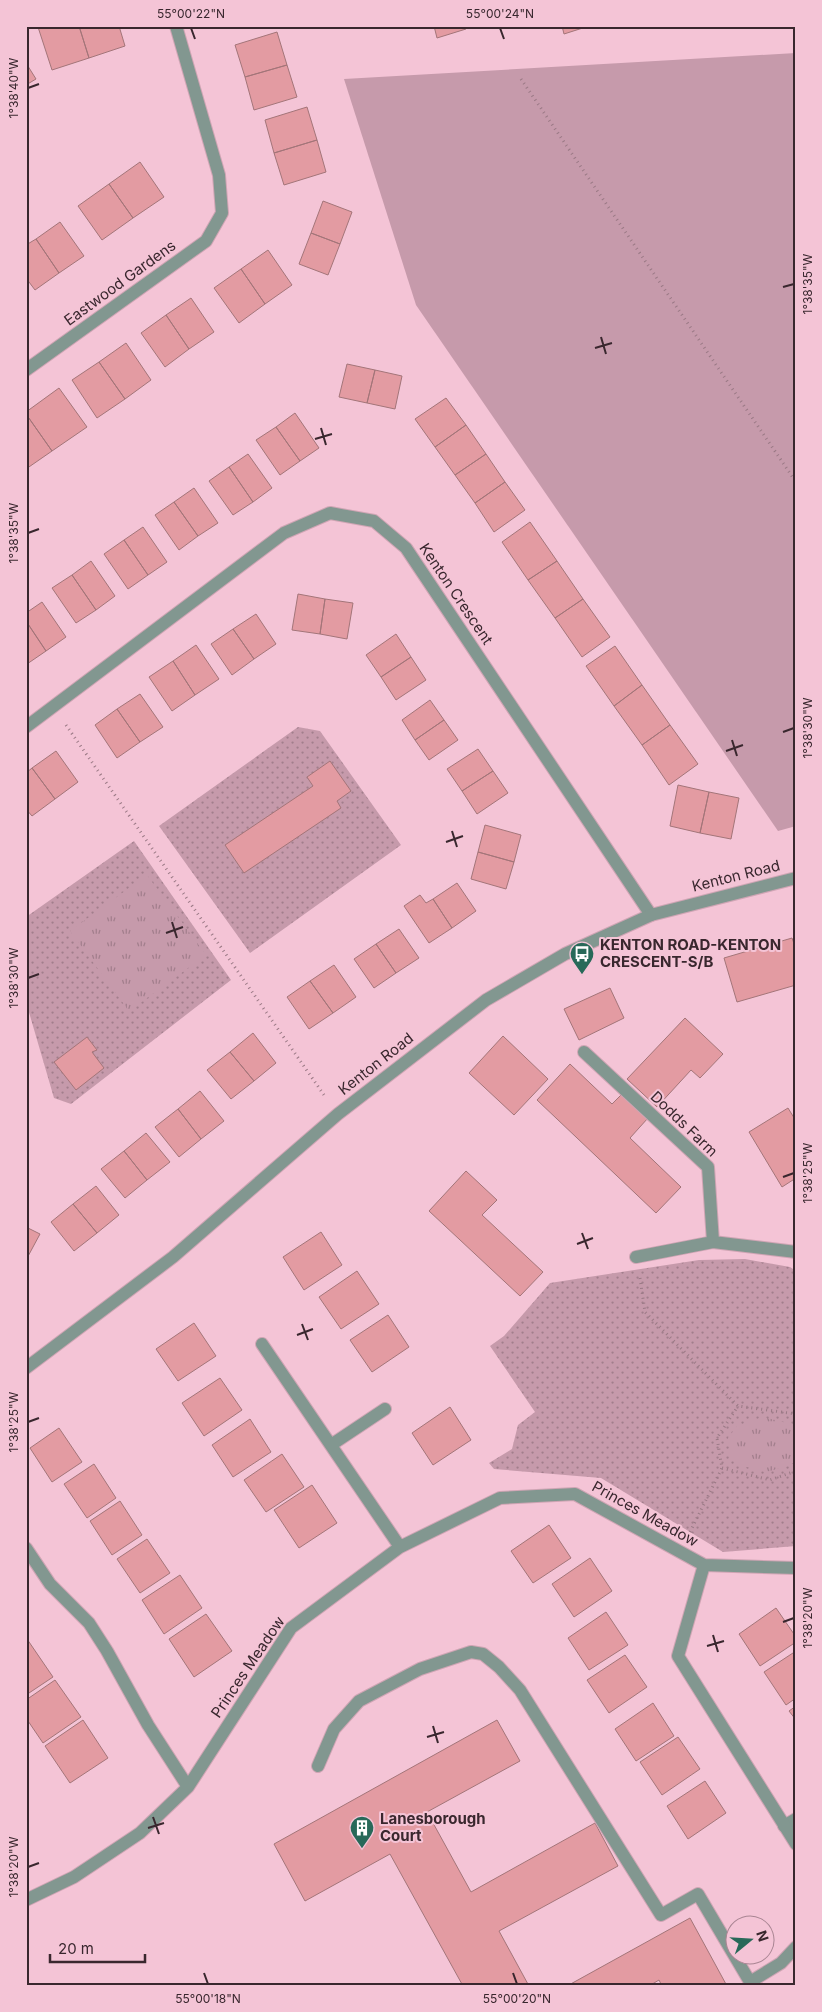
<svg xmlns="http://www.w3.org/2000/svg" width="822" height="2012" font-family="Inter,sans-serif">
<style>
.grass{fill:url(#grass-dots)}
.park{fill:url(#park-tufts)}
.garden{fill:#c69aab}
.building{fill:#e39ba2;stroke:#a37579}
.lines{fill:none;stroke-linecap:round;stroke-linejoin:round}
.service-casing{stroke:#cfa5b4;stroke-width:14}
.minor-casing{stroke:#cfa5b4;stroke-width:14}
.tertiary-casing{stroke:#cfa5b4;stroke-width:14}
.path{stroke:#9a7985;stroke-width:3;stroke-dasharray:1 4;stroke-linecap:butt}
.service{stroke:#829790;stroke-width:12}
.minor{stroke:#829790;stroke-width:12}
.tertiary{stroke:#829790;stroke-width:12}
.ticks{fill:none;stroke:#39272e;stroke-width:2}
.labels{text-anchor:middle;stroke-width:4;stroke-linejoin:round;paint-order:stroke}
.street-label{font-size:15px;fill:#39272e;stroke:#f4c4d6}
.poi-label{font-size:15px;font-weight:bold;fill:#39272e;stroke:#f4c4d6;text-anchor:start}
.neatline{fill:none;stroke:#39272e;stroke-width:2}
.ticks-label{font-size:12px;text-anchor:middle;fill:#39272e}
</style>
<defs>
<pattern id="grass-dots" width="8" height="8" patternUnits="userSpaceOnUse" patternTransform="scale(1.25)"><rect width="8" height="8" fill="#c69aab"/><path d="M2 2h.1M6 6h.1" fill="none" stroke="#a27e8c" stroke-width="1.8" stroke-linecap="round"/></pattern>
<pattern id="park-tufts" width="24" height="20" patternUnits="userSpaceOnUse" patternTransform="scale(1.25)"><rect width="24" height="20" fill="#c69aab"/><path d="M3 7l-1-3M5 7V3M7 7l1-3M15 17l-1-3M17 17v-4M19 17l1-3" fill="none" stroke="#a27e8c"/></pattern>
</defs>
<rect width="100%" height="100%" fill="#f4c4d6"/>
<!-- grass -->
<path class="grass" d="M298,727L320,731L401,845L250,953L159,826Z
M134,841L231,980L71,1104L54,1098L26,1002V917Z
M745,1259L790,1267L796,1271V1546L723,1552L601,1478L494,1469L489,1463L512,1449L518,1425L535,1412L490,1346L504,1336L550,1283L699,1260Z"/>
<!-- park -->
<path class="park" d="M147,875L206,955L129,1011L70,931Z
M763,1417L787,1423L796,1427V1461L788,1466L766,1472L743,1466L731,1454L728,1438L737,1426Z"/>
<!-- garden -->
<path class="garden" d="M796,53V826L778,831L416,305L344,79Z"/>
<!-- building -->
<path class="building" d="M42,26H79L89,58L52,70L38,27Z
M79,26H119L125,46L89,58Z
M434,26H465L466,29L437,38Z
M562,26H589L564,34Z
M277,32L287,65L245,77L235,45Z
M26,63L36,79L26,85Z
M287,65L297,97L254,110L245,77Z
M307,107L317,140L274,153L265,120Z
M317,140L326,172L284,185L274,153Z
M140,162L164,197L133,218L109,184Z
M109,184L133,218L102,240L78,206Z
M323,201L352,212L340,244L311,233Z
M60,222L84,256L59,273L36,239Z
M311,233L340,244L328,275L299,264Z
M36,239L59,273L35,290L26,278V245Z
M268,250L292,285L265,304L241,269Z
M241,269L265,304L239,323L214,288Z
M191,298L214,332L189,349L166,315Z
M166,315L189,349L165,367L141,333Z
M126,343L151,380L125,399L99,362Z
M99,362L125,399L97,418L72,380Z
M347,364L375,370L367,403L339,397Z
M375,370L402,376L395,409L367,403Z
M59,388L87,427L52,451L26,414V412Z
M446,398L466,425L435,447L415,419Z
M295,413L319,448L300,461L276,427Z
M26,414L52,451L26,469Z
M466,425L486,454L455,475L435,447Z
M276,427L300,461L280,475L256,440Z
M248,454L272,488L253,502L229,467Z
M486,454L505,482L475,503L455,475Z
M229,467L253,502L233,515L209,481Z
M505,482L525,510L494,532L475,503Z
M194,488L218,523L198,536L174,502Z
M174,502L198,536L179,550L155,515Z
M530,522L557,561L528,580L502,542Z
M143,527L167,562L148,575L124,540Z
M124,540L148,575L128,589L104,554Z
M91,561L115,596L96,610L72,575Z
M557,561L583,599L555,618L528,580Z
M72,575L96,610L76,623L52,588Z
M298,594L325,599L320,634L292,630Z
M325,599L353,603L347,639L320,634Z
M583,599L610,637L582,657L555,618Z
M42,602L66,637L46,651L26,621V613Z
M256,614L276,644L254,659L233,629Z
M26,621L46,651L27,664H26Z
M233,629L254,659L232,675L211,644Z
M396,634L411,657L381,677L366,655Z
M196,645L219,679L195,695L173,661Z
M615,646L642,685L614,706L586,666Z
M411,657L426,680L396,700L381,677Z
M173,661L195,695L172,711L149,677Z
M642,685L670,725L642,745L614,706Z
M140,694L163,727L140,742L117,709Z
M430,700L444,720L415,740L402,720Z
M117,709L140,742L117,758L95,725Z
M444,720L458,740L429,760L415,740Z
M670,725L698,764L669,785L642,745Z
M478,749L493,771L462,791L447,769Z
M56,751L78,782L55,799L32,768Z
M330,761L351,791L337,801L341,808L244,873L225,845L313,786L307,777Z
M32,768L55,799L32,816L26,809V773Z
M493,771L508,793L477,814L462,791Z
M678,785L709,792L700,833L670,826Z
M709,792L739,798L731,839L700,833Z
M485,825L521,835L514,862L478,852Z
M478,852L514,862L506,889L471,879Z
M457,883L476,911L452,928L433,899Z
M420,895L426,903L433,899L452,928L429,943L404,906Z
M399,929L419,958L396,973L376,944Z
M792,938L796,949V985L737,1002L724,958Z
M376,944L396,973L374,988L354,959Z
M334,965L356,997L333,1013L310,981Z
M310,981L333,1013L309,1029L287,997Z
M610,988L624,1018L579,1040L564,1009Z
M685,1018L723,1054L700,1078L691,1070L657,1107L627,1079Z
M253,1033L276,1063L254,1081L230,1052Z
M503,1036L548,1079L514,1115L469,1073Z
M87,1037L97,1050L92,1052L104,1068L76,1090L54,1062Z
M230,1052L254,1081L231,1099L207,1070Z
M570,1064L612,1104L622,1094L648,1118L630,1138L681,1187L656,1213L537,1100Z
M200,1091L224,1121L201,1139L178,1109Z
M788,1108L796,1121V1178L782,1187L749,1132Z
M178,1109L201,1139L179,1157L155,1127Z
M146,1133L170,1162L147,1180L124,1151Z
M124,1151L147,1180L125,1198L101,1169Z
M466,1171L497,1200L482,1215L543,1272L520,1296L429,1211Z
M96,1186L119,1215L97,1233L73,1204Z
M73,1204L97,1233L74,1251L51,1222Z
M26,1227L40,1234L26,1260Z
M321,1232L342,1265L304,1290L283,1257Z
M357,1271L379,1304L341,1329L319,1297Z
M388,1315L409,1347L372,1372L350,1340Z
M194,1323L216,1356L178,1381L156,1349Z
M220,1378L242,1410L204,1436L182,1403Z
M450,1407L471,1440L433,1465L412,1433Z
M250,1419L271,1452L233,1477L212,1445Z
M59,1428L82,1462L52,1482L30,1448Z
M282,1454L304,1487L266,1512L244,1480Z
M94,1464L116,1498L87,1518L64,1484Z
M312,1485L337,1523L299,1548L274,1510Z
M120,1501L142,1535L112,1555L90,1521Z
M549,1525L571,1558L533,1583L511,1551Z
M147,1539L170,1573L140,1593L117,1559Z
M590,1558L612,1591L574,1617L552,1584Z
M180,1575L202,1608L164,1634L142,1600Z
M776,1608L796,1637V1642L760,1666L739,1634Z
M606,1612L628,1645L589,1670L568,1638Z
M206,1614L232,1651L194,1677L169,1639Z
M27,1639L53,1677L26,1695V1640Z
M796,1651V1698L786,1705L764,1672Z
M625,1655L647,1687L609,1713L587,1680Z
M55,1680L81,1717L43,1743L26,1718V1700Z
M653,1703L674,1736L636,1761L615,1729Z
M796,1706V1720L789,1711Z
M83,1720L108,1758L70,1783L45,1746Z
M497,1720L520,1761L427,1812L471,1892L595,1823L618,1866L499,1931L529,1986H463L390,1854L305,1901L274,1844Z
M678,1737L700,1769L662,1795L640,1762Z
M705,1781L726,1813L688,1839L667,1806Z
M690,1918L727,1986H662L659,1980L649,1986H567Z"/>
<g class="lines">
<defs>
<path id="service" d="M784,1826L796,1819"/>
<path id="minor" d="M26,370L206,241L222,213L219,175L176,26
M26,727L284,533L330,513L374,521L406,548L651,915
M584,1052L708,1167L713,1242
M636,1257L713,1242L796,1252
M262,1344L400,1547
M331,1445L385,1409
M26,1548L50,1584L89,1623L107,1651L148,1725L188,1787
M704,1565L678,1656L796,1844
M318,1766L334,1729L359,1701L420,1669L471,1652L483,1654L499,1667L520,1690L661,1915L698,1894L750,1982L781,1963L796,1947
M26,1900L74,1877L140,1833L188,1787L291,1628L400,1547L500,1498L575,1494L704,1565L796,1568"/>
<path id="tertiary" d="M26,1368L173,1257L338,1114L486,1000L565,954L651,915L796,878"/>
</defs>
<!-- service casing -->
<use href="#service" class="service-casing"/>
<!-- minor casing -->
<use href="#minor" class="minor-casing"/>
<!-- tertiary casing -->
<use href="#tertiary" class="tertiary-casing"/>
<!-- path -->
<path class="path" d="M521,79L796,482
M66,725L324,1095
M640,1278L645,1312L738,1406L796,1414
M722,1468L770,1480L796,1471
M690,1532L722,1468L717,1438L738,1406"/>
<!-- service -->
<use href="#service" class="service"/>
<!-- minor -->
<use href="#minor" class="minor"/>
<!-- tertiary -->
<use href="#tertiary" class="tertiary"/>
</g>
<!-- ticks -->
<path class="ticks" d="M191,28L195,39M500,28L504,39M28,88L39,84M783,287L794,284M601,337L606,354M595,348L612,343M321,428L326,445M315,439L332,434M28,533L39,529M783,732L794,728M732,740L737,756M726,751L743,745M452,831L457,847M446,842L463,836M172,922L177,938M166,933L183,927M28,978L39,974M783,1177L794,1173M582,1233L588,1249M577,1244L593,1238M302,1324L308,1340M297,1335L313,1329M28,1422L39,1418M783,1622L794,1618M713,1635L718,1652M707,1646L724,1641M433,1726L438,1743M427,1737L444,1732M153,1817L159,1834M148,1828L164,1823M28,1867L39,1863M204,1973L208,1984M513,1973L517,1984"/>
<!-- icons -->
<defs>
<symbol id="bus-pin" viewBox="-11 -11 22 30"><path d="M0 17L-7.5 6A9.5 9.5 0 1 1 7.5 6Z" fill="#286959" stroke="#f4c4d6"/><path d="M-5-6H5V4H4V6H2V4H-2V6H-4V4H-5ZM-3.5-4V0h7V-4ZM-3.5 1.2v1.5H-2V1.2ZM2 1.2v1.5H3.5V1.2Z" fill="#fff"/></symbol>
<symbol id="building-pin" viewBox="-11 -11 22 30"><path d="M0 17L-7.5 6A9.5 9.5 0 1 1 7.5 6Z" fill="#286959" stroke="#f4c4d6"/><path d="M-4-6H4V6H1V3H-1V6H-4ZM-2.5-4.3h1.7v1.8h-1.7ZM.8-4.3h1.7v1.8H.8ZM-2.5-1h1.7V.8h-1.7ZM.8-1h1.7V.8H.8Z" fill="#fff"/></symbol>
</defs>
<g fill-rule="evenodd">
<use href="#bus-pin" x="568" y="940" width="28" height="38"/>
<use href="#building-pin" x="348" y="1814" width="28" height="38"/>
</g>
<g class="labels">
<!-- street labels -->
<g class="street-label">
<text transform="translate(120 283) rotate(-36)" y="5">Eastwood Gardens</text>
<text transform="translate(456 594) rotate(56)" y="5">Kenton Crescent</text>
<text transform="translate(736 876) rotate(-14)" y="5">Kenton Road</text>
<text transform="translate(376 1064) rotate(-38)" y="5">Kenton Road</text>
<text transform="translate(684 1124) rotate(44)" y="5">Dodds Farm</text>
<text transform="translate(645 1514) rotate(29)" y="5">Princes Meadow</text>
<text transform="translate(248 1667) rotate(-56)" y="5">Princes Meadow</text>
</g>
<!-- poi labels -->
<g class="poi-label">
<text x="600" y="950">KENTON ROAD-KENTON<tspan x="600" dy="17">CRESCENT-S/B</tspan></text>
<text x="380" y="1824">Lanesborough<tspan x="380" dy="17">Court</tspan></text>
</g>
</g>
<!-- border -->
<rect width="822" height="2012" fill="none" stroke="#f4c4d6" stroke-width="55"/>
<!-- north arrow -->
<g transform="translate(750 1940) rotate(72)"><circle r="24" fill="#f4c4d6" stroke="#a98593"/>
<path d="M0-4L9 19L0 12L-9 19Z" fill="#286959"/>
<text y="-8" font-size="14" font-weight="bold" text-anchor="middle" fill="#39272e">N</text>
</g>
<!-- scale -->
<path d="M50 1954v8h95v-8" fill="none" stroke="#39272e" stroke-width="2.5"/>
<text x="58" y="1954" font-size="15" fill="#39272e" stroke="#f4c4d6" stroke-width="4" paint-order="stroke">20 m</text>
<rect x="28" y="28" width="766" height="1956" class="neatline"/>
<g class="ticks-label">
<text x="191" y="18">55°00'22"N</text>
<text x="500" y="18">55°00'24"N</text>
<text transform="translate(14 88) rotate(-90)" y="4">1°38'40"W</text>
<text transform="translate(808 284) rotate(-90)" y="4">1°38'35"W</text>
<text transform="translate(14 533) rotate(-90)" y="4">1°38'35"W</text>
<text transform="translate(808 728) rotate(-90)" y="4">1°38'30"W</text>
<text transform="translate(14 978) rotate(-90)" y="4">1°38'30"W</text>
<text transform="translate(808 1173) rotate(-90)" y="4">1°38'25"W</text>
<text transform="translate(14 1422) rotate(-90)" y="4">1°38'25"W</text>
<text transform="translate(808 1618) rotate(-90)" y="4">1°38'20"W</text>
<text transform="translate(14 1867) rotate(-90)" y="4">1°38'20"W</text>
<text x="208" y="2003">55°00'18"N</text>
<text x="517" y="2003">55°00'20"N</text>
</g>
</svg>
